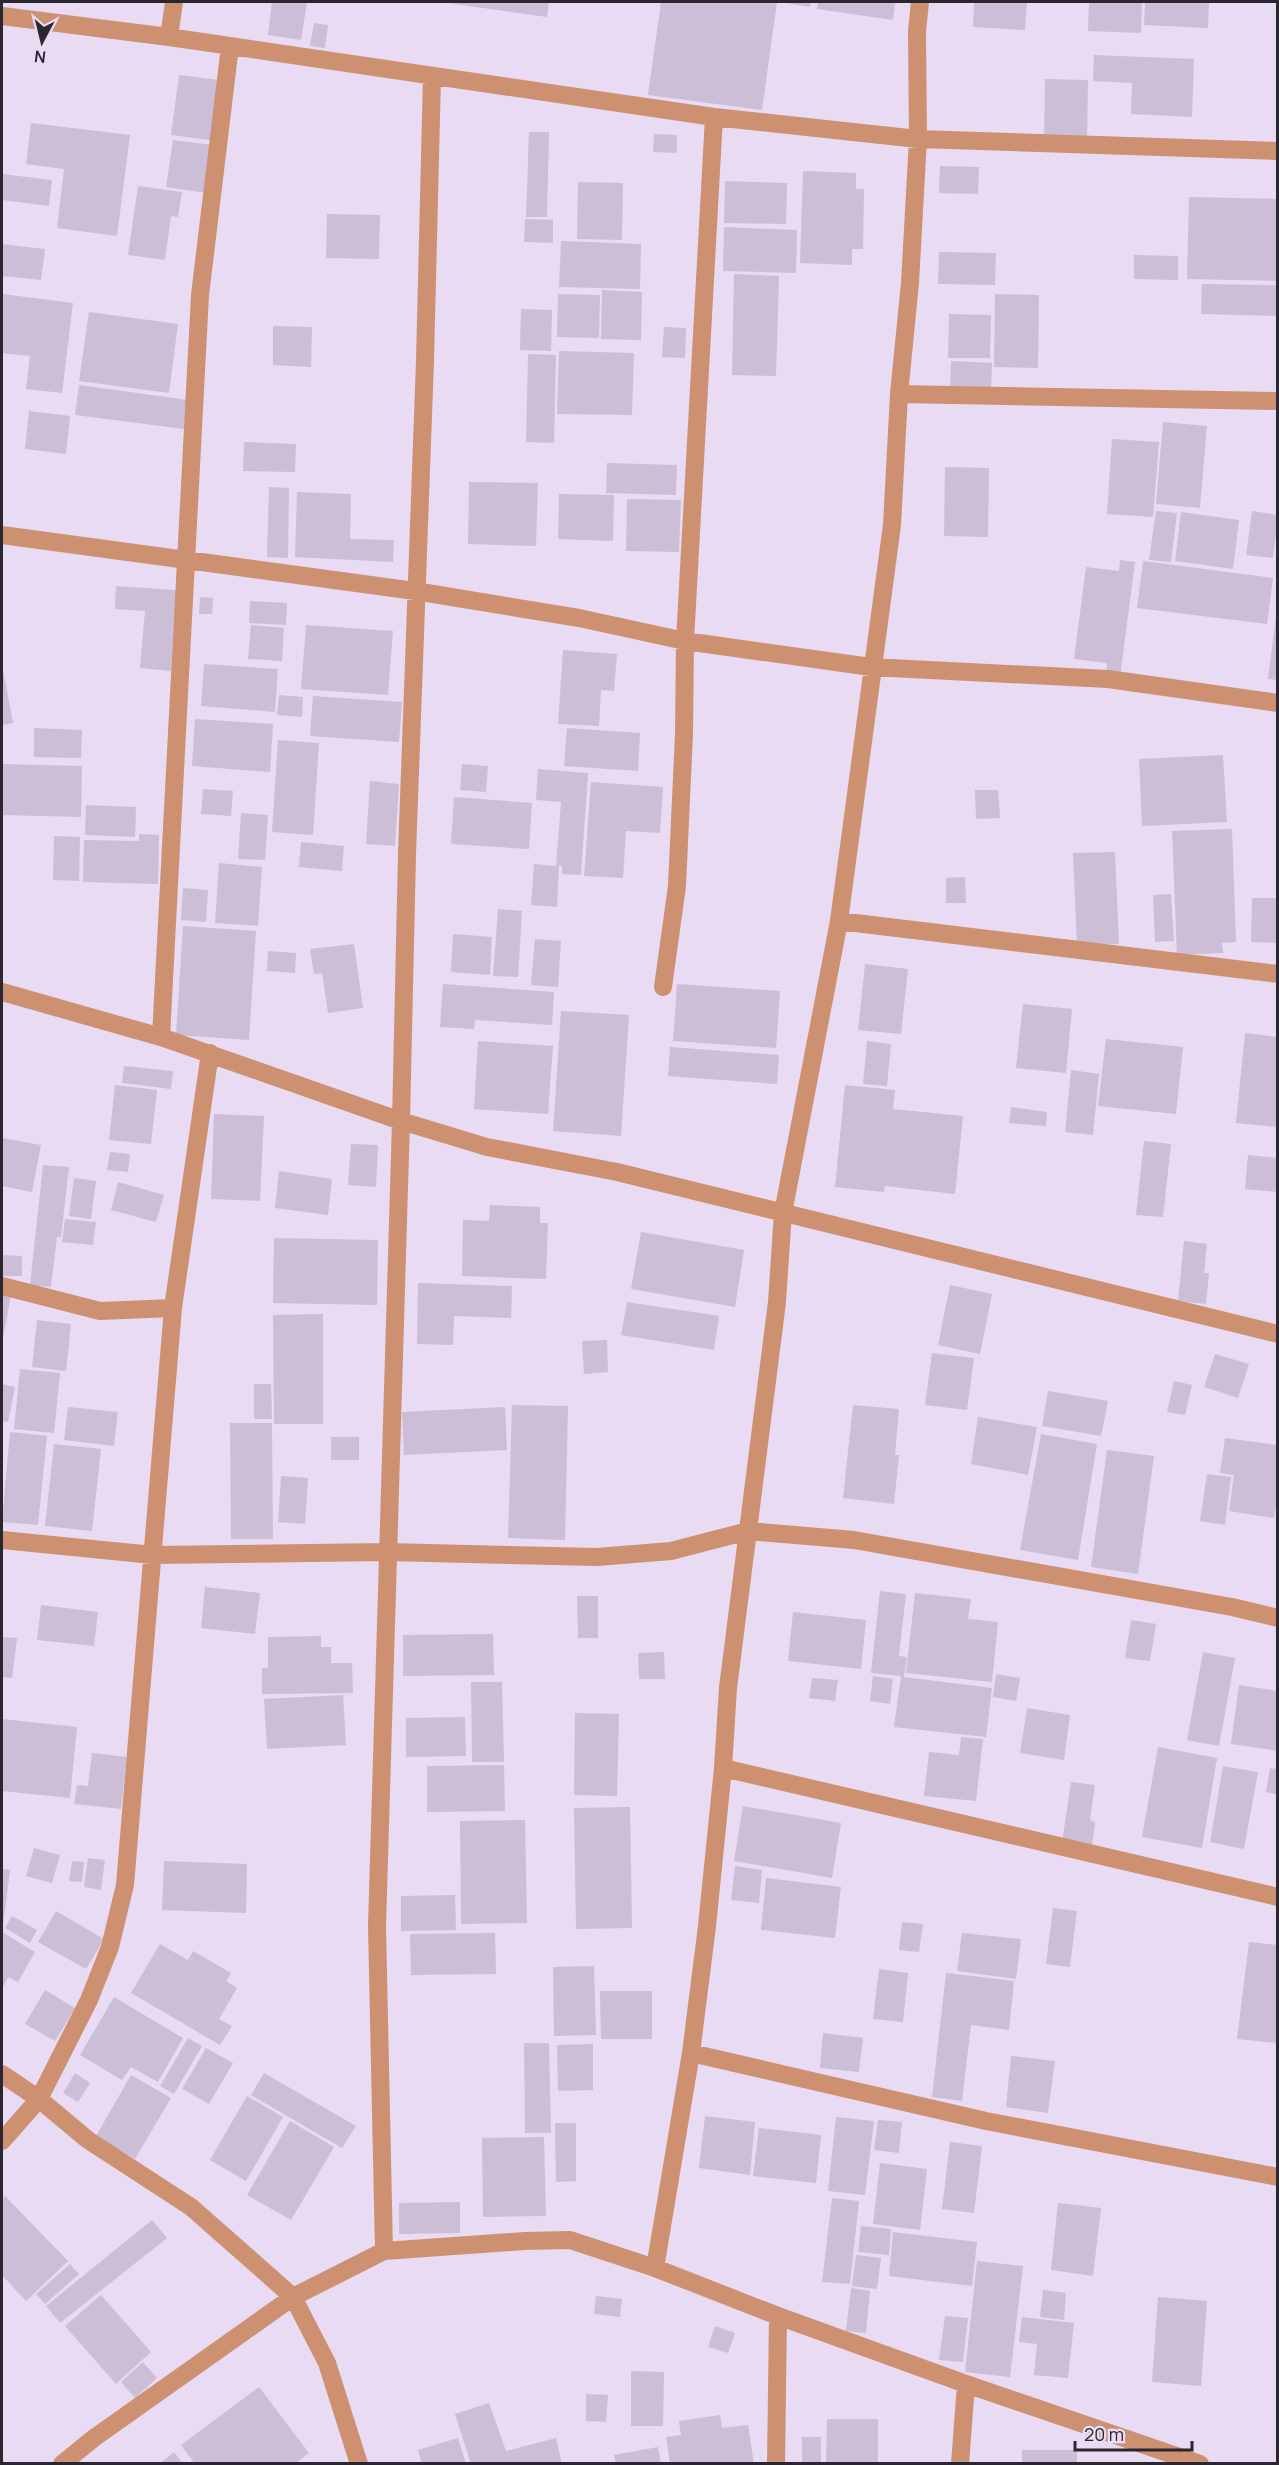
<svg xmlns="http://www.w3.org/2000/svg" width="1279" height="2465" font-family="Manrope,sans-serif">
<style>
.building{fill:#cbbed6}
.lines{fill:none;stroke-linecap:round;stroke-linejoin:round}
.street{stroke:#cd9172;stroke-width:18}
</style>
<rect width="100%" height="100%" fill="#e8dbf3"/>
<!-- building -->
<path class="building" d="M272,2H307L301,40L268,35Z
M441,2H549L547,17Z
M661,2H777L762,110L648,95Z
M781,2H811L810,7Z
M818,2H895L893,20L817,9Z
M974,2H1027L1025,30L973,27Z
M1089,2H1142L1141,33L1088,31Z
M1145,2H1209L1208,28L1144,25Z
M314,23L328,25L325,48L310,46Z
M1094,55L1194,59L1192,117L1131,114L1132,83L1093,81Z
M179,75L219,80L210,140L171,135Z
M1045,79L1088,80L1087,140L1044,139Z
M31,123L130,135L117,236L57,228L64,169L26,164Z
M529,132H549L547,217H526Z
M654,134L677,135V153L653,152Z
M173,140L212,145L206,193L166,187Z
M940,166L979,167L978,194L939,193Z
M803,171L856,173V189H864L863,249H852V265L800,263Z
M2,174L52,180L49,206L2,200Z
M725,181L787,183L786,224L724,223Z
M578,182L623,183L622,240L577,239Z
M138,186L182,192L178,217L171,216L165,260L128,255Z
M1189,197L1278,199V281L1187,279Z
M327,214L380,215L379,259L326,258Z
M525,219L553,220V243L524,242Z
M724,227L797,230L796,273L723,271Z
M561,241L641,244L640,289L559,287Z
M2,244L45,249L41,280L2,276Z
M939,252L996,253L995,285L938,284Z
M1134,255L1178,256V280L1134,279Z
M734,274L779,276L776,376L732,375Z
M1202,284L1278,285V316L1201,314Z
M602,290L642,292L641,340L601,339Z
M2,294L73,303L62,393L26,389L30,356L2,353Z
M558,294L600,295L599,338L557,337Z
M995,294L1039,295L1038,368L994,367Z
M521,309L552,310L551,351L520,350Z
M89,312L178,324L169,393L79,381Z
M949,314L991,315L990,358H948Z
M273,326L312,327L311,367L273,365Z
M664,327L686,328L685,358L662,357Z
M559,351L634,353L632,415L557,414Z
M528,354L556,355L554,443L526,442Z
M951,361L992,363L991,390L950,389Z
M79,385L188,400L184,429L75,415Z
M29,411L70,416L66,454L25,449Z
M1163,422L1207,426L1200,508L1156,504Z
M1112,439L1159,442L1153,517L1107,514Z
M244,442L296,444L295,472L243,471Z
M607,463L677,465L676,495L606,493Z
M945,467L989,468L988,537L944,536Z
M469,482L538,483L536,546L468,544Z
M269,487L289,488L288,558L267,557Z
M297,492L351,494L350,539L394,540L393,562L295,557Z
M559,494L614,495L613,541L558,539Z
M627,499L681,500L679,552L626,551Z
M1156,511L1177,513L1171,562L1149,560Z
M1252,511L1278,515L1273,558L1246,555Z
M1181,512L1239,520L1233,569L1175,561Z
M1120,560L1135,562L1120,677L1106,675L1107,663L1074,659L1086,567L1119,571Z
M1143,561L1273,578L1267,624L1137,608Z
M116,586L176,590L171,671L140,668L145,611L115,609Z
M200,597L213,598L212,614H199Z
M250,601L287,603L286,625L249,623Z
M1276,616H1278V680L1268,679Z
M251,625L284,628L282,661L248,659Z
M306,625L393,631L388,695L301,689Z
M563,650L617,654L614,691L601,690L599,726L558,724Z
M2,664L13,723L2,725Z
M204,664L278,669L275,712L201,706Z
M279,695L303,697L302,717L277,715Z
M313,696L402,702L399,742L310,736Z
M195,719L273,724L270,772L192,766Z
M34,728L82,730L81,758L34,757Z
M567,728L640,733L638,771L564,766Z
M278,740L319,743L313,835L272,832Z
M1223,755L1227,822L1142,826L1139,759Z
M2,764L82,766L81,817L2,815Z
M462,764L488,766L486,792L460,790Z
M538,769L588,773L581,875L562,874V866L559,865L557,907L531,905L534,864L556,866L561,802L536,800Z
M370,781L399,784L395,846L366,844Z
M591,782L663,787L660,833L626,831L623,878L584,876Z
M203,789L233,791L231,816L201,814Z
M975,790H998L1000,818L976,819Z
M454,797L532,803L529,849L451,844Z
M86,805L136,807L135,837L85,835Z
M241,813L268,815L265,860L238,859Z
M1232,829L1236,942L1222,943L1223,953L1177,955L1172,831Z
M139,834L159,835L158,884L83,882L84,840L139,841Z
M54,836L80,837L79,881L53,880Z
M301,842L344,846L342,871L299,867Z
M1115,852L1119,944L1077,945L1073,853Z
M219,863L262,867L258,926L215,923Z
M965,877L966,903H946V878Z
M183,888L208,890L206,922L181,920Z
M1171,894L1174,941L1155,942L1153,895Z
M1252,898H1278V943L1251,942Z
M498,909L522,911L518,977L493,976Z
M183,926L256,931L249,1040L176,1035Z
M453,934L492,937L490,975L451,972Z
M535,939L561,941L558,987L531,985Z
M354,944L363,1008L328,1013L322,973L314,974L310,949Z
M268,951L296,953L295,973L267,971Z
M865,964L908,969L901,1034L858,1030Z
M443,984L554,992L552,1025L475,1020L474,1029L440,1027Z
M677,984L780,991L776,1048L673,1041Z
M1023,1004L1072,1009L1066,1073L1016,1068Z
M561,1011L629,1015L621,1136L553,1131Z
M1245,1033L1278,1037V1127L1236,1123Z
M1106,1039L1183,1047L1176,1114L1098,1106Z
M478,1041L553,1046L548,1114L474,1109Z
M867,1041L891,1044L887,1086L863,1084Z
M670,1047L779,1055L777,1084L668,1076Z
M124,1066L173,1071L171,1089L122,1083Z
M1071,1070L1099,1074L1093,1135L1065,1132Z
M115,1085L157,1090L151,1144L109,1140Z
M845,1085L895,1090L893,1109L963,1116L955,1194L885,1186L884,1192L835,1187Z
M1011,1107L1047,1112L1046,1126L1009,1123Z
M214,1114L264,1116L260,1201L211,1199Z
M2,1138L41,1145L32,1192L2,1186Z
M1144,1141L1171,1144L1163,1217L1136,1215Z
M351,1144L378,1145L376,1187L348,1185Z
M110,1152L130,1154L128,1172L107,1170Z
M1248,1155L1278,1158V1192L1245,1189Z
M43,1165L69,1167L61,1237H57L51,1287L30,1285Z
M279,1171L332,1179L328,1215L275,1208Z
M74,1178L96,1181L91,1219L69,1216Z
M118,1182L164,1195L156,1222L111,1210Z
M490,1205L540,1207V1223H548L546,1279L462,1276L463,1220L489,1221Z
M65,1219L96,1222L93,1245L62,1242Z
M641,1232L744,1250L735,1307L631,1289Z
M274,1238L378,1240L377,1305L273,1303Z
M1184,1241L1207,1244L1204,1273H1209L1206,1304L1178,1301Z
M2,1255L22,1256V1276H2Z
M418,1283L512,1286L511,1318L454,1316L453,1345L417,1344Z
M950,1285L992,1294L980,1354L938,1345Z
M2,1292L11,1294L3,1339H2Z
M627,1302L719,1316L714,1350L621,1335Z
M323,1314V1424H274L273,1315Z
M37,1320L71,1324L66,1371L32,1367Z
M607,1340L608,1372L584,1374L582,1341Z
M932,1353L974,1358L967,1410L925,1405Z
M1215,1354L1249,1364L1238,1398L1204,1387Z
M20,1369L60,1373L54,1433L14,1429Z
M1174,1381L1192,1385L1185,1415L1167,1412Z
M2,1384L15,1387L8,1422L2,1421Z
M254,1384H271L272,1419H254Z
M1048,1391L1108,1401L1101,1436L1042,1426Z
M512,1405L568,1406L565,1540L508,1538Z
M853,1405L899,1409L895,1455H899L894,1504L843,1498Z
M68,1407L118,1412L114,1446L64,1440Z
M505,1407L507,1450L404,1455L402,1412Z
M978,1417L1037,1427L1028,1475L971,1464Z
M230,1423H272L273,1539H231Z
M10,1432L47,1436L38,1525L2,1522Z
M1041,1434L1097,1444L1078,1560L1020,1550Z
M331,1437H359V1460H331Z
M1225,1438L1278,1445V1495L1274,1518L1229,1511L1234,1475L1220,1473Z
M54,1444L101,1449L92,1531L45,1526Z
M1107,1450L1154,1456L1138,1574L1091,1567Z
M1207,1474L1231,1477L1225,1525L1200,1521Z
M281,1476L308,1478L305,1524L278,1522Z
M205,1587L260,1593L255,1634L201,1628Z
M880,1591L906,1594L899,1656L907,1657L904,1677L992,1688L986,1737L894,1727L901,1676L871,1673Z
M915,1593L971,1599L968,1619L998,1622L992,1682L906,1673Z
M577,1596H598V1638H578Z
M41,1605L98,1612L94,1646L37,1640Z
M793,1612L866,1620L861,1669L788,1661Z
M1131,1620L1156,1624L1150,1661L1125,1658Z
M493,1634L494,1675L403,1676V1635Z
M321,1636V1647H331V1663H352L353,1693L262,1694V1668H268V1637Z
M2,1637L17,1638L12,1678L2,1677Z
M664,1652L665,1679H639L638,1653Z
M1203,1652L1235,1658L1219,1746L1187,1740Z
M996,1674L1020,1678L1016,1701L993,1697Z
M873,1676L893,1679L890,1704L870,1701Z
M812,1678L838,1680L835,1701L809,1698Z
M471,1682H502L504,1762H472Z
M1239,1685L1278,1691V1751L1231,1744Z
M343,1695L346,1745L267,1749L264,1699Z
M1027,1708L1070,1715L1064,1760L1020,1753Z
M575,1713L619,1714L617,1796L574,1795Z
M465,1717L466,1756L406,1757V1718Z
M2,1719L77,1727L70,1798L2,1791Z
M961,1737L983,1739L976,1801L924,1796L929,1752L959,1755Z
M1158,1747L1217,1758L1202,1848L1142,1837Z
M92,1753L127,1757L121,1809L74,1804L77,1785L88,1786Z
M504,1765L505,1811L427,1812V1766Z
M1223,1766L1258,1772L1244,1849L1210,1842Z
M1270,1768L1278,1769V1795L1266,1792Z
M1071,1782L1095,1785L1090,1820L1095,1822L1092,1847L1062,1843Z
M743,1806L841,1823L832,1878L734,1861Z
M630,1807L632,1928L576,1929L574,1808Z
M525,1820L527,1923L461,1924L460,1821Z
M34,1848L60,1855L52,1883L26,1876Z
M88,1858L105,1860L101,1890L84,1887Z
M72,1861L84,1862L82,1882L69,1881Z
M164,1861L247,1864L246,1913L162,1910Z
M735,1866L762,1870L759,1903L731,1900Z
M2,1869L10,1870L3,1926L2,1925Z
M766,1878L841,1887L835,1938L761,1930Z
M455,1895L456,1930L401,1931V1896Z
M1053,1908L1077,1911L1070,1967L1046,1964Z
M56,1911L104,1939L86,1969L38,1942Z
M12,1916L37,1930L30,1943L5,1928Z
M902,1922L923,1924L919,1952L899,1950Z
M2,1932L35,1952L18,1982L8,1977L2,1989Z
M495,1933L496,1974L411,1975L410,1934Z
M962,1933L1021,1939L1016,1979L957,1971Z
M1249,1942L1278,1945V2043L1237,2039Z
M160,1944L188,1960L193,1951L231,1973L226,1981L237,1988L219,2019L232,2026L220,2045L131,1993Z
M594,1966L596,2035L554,2036L553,1967Z
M879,1969L908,1973L903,2022L873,2019Z
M946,1973L1014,1981L1009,2030L971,2025L962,2101L932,2097Z
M45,1990L75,2008L55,2041L25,2024Z
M600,1991H652V2039H601Z
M114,1997L183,2038L158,2082L131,2067L122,2080L80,2055Z
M823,2033L863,2038L859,2072L820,2068Z
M188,2038L202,2046L174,2094L160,2086Z
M524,2043H549L551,2133H525Z
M593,2044V2090L558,2091L557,2045Z
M206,2048L233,2063L209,2104L182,2089Z
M1011,2056L1055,2061L1048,2113L1006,2107Z
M75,2073L90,2083L78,2102L63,2093Z
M264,2073L356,2126L342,2148L251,2095Z
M131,2075L171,2098L135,2159L96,2136Z
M247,2096L283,2117L246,2181L210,2160Z
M705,2116L755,2122L750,2175L699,2168Z
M836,2117L874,2121L865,2195L828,2191Z
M878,2120L902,2122L899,2153L874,2150Z
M290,2121L334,2147L291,2220L247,2195Z
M555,2123H576V2181L556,2182Z
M759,2128L821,2135L816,2183L753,2176Z
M544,2137L546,2216L483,2217L482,2138Z
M950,2142L982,2146L974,2213L942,2209Z
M880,2163L927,2169L920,2230L873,2224Z
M5,2196L68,2261L26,2301L2,2275V2200Z
M832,2198L859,2201L850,2284L822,2282Z
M460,2202V2233L399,2234V2203Z
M1058,2203L1101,2208L1093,2276L1051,2270Z
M152,2220L167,2238L60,2323L46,2306Z
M861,2226L891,2229L889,2255L858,2252Z
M893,2232L977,2242L972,2286L889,2276Z
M856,2255L881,2258L877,2289L852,2286Z
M977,2261L1023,2266L1010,2377L965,2372Z
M70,2264L79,2274L45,2304L36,2294Z
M851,2288L870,2291L866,2333L846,2331Z
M1043,2290L1066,2293L1064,2320L1040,2317Z
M101,2295L151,2352L116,2384L65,2326Z
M596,2296L622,2299L620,2317L594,2314Z
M1158,2297L1207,2301L1201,2386L1152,2382Z
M945,2316L968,2318L963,2362L939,2360Z
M1022,2317L1074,2323L1068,2378L1034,2375L1037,2344L1019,2342Z
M715,2326L735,2333L728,2353L708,2347Z
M143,2362L157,2378L135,2398L121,2382Z
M631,2371L664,2372L663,2426H631Z
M259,2387L309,2453L295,2464H195L181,2445Z
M586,2394L608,2395L606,2422L586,2421Z
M489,2403L506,2451L556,2438L562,2464H471L455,2414Z
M720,2415L722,2428L748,2425L754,2464H670L666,2437L681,2435L679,2421Z
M827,2419H878V2464H826Z
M802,2437H821V2464H802Z
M458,2438L466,2464H422L418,2450Z
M658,2447L661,2464H616L614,2455Z
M1022,2450H1077V2464H1022Z
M174,2452L183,2464H159Z"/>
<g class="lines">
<!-- street -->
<path class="street" d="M2,16L169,37L714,117L918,139L1278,151
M169,37L174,2
M899,394L1278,401
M2,535L415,591L579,618L685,641L871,667L1108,679L1278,703
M839,921L1278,974
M663,987L677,886L684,734L685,641L714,117
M2,992L161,1037L401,1121L487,1147L617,1172L1278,1334
M161,1037L200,295L230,46
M2,1286L100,1311L173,1308
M2,1540L153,1555L387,1552L597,1557L671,1551L748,1531L854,1540L1232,1607L1278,1618
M723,1768L1278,1897
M691,2053L986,2121L1278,2177
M2,2074L39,2099L88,2140L191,2207L293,2297L327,2363L359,2464
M2,2141L39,2099L89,2000L110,1947L125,1885L173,1308L210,1053
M384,2251L377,1926L401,1121L407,854L425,361L432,76
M655,2268L691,2053L707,1926L723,1768L728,1688L777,1302L783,1213L839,921L892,525L899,394L910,283L918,139L917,31L920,2
M62,2464L94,2438L293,2297L384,2251L525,2241L570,2240L655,2268L778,2316L966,2384L1200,2464
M776,2464L778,2316
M960,2464L966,2384"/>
</g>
<!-- border -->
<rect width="1279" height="2465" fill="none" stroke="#2b2730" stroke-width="6"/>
<!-- north arrow -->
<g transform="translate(42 42) rotate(187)" stroke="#e8dbf3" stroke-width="4.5" paint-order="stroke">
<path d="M0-4.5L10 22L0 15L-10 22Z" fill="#2b2730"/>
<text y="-9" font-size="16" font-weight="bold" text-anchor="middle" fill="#2b2730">N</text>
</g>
<!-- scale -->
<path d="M1075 2441v9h117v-9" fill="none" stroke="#2b2730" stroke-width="3"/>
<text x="1084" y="2441" font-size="18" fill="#2b2730" stroke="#e8dbf3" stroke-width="4.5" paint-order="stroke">20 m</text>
</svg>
